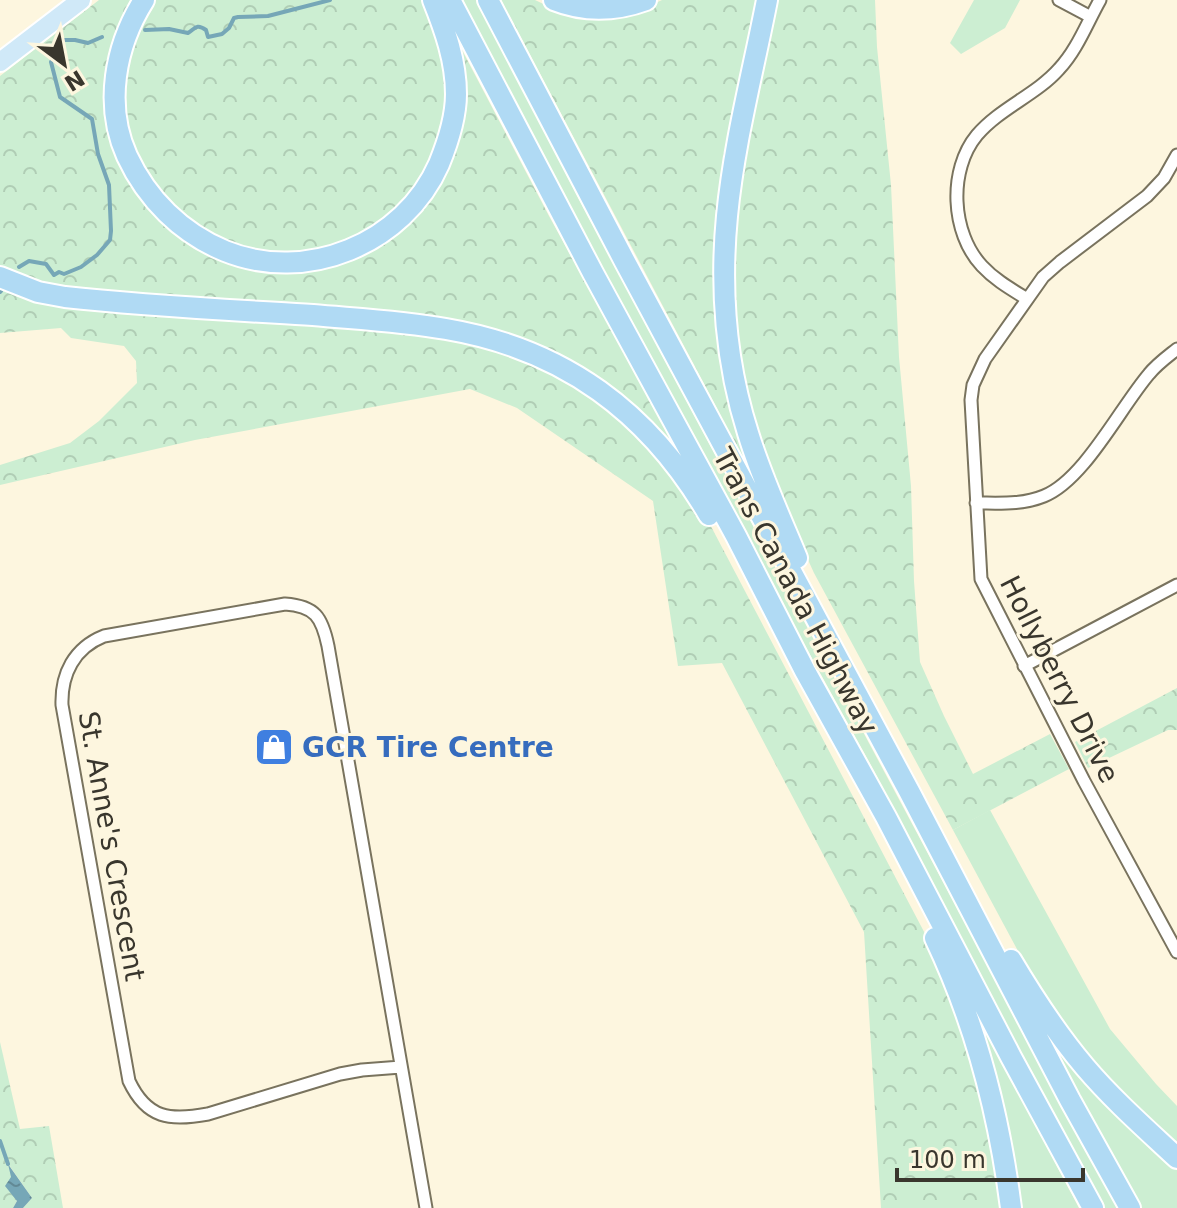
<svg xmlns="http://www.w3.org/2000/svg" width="1177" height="1208" font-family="'DejaVu Sans',sans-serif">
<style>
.green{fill:#cceed2}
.forest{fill:url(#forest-crowns)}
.water{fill:url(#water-ripples)}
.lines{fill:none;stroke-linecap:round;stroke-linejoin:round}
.stream{stroke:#76a7b7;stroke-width:4}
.street-casing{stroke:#79735e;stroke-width:15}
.primary-casing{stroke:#fff;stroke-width:22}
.highway-casing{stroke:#fff;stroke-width:24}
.street{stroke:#fff;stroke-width:11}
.primary{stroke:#d0e9f8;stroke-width:18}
.highway{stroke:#b0daf4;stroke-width:20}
.labels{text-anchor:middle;stroke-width:6;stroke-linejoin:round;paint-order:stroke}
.street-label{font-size:28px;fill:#39362d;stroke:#fdf6df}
.shop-label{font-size:28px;font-weight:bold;fill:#366cbe;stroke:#fdf6df;text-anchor:start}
</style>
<defs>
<pattern id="forest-crowns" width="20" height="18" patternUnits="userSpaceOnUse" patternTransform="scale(2)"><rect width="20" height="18" fill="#cceed2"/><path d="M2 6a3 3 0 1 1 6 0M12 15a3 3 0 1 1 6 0" fill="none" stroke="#b0cdb5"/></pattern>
<pattern id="water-ripples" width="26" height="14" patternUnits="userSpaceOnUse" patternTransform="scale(2)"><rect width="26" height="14" fill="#76a7b7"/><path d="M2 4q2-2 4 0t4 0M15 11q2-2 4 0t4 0" fill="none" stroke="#628995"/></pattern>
</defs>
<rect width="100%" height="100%" fill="#fdf6df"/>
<!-- green -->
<path class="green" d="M463,0H476L583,207L1117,1208H1105L1020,1051L873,769L771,584L573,214Z
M974,0H1020L1005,28L961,54L950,43Z
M990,810L1110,1029L1156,1084L1177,1106V1148L1088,1060L1039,990L953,830Z
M959,980L1079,1208H1016Z
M1021,991L1177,1165V1208H1140L1082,1106Z"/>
<!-- forest -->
<path class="forest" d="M99,0H137L116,144L207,251L342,261L441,172L452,31L549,216L692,476L657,434L496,333L60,291L0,270V76Z
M151,0H428L441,31L449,100L432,167L383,225L332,251L275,256L203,234L147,178L125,126L123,74L136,26Z
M501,0H535L554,9L645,8L662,0H760L718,266L779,531L711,397Z
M775,0H875L877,47L891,185L899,357L911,486L914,581L920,662L944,716L973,774L1050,734L1069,769L953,830L814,573L775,487L747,401L734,318L733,242L745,151Z
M0,284L437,333L549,368L623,415L705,515L942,966L966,1028L1006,1208H881L864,932L722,663L678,666L653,501L517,408L470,389L195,440L0,485V465L70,443L99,421L137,383L136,361L124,346L71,338L61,328L0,333Z
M1177,688V730H1168L1088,768L1075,742Z
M0,1042L20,1129L49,1126L63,1208H23L32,1198L9,1165L17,1201L13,1208H0Z"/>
<!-- water -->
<path class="water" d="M8,1164L32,1198L23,1208H13L17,1201L5,1186L11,1177Z"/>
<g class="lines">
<!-- stream -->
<path class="stream" d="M145,30L169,29L188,33C195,29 196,23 206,30L208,37L222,34L229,28L234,18L238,17L268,16L330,0
M61,40H75L88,43L102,37
M19,267L29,261L46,264L54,275L59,272L64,274L81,267L97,255L110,240L111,231L109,185L98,154L92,119L60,97L51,62L60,46L61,35
M0,292L1,291
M0,1141L8,1164"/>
<defs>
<path id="street" d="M1059,0L1091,17
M1177,155L1164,178L1147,196L1060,262L1043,277L985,359L973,385L971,400L981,579L1084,781L1177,952
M1027,299C1011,289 995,280 982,266C951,233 948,170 977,135C1000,108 1036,95 1059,69C1077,50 1087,23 1100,0
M976,503C999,503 1022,505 1044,496C1084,480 1120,408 1149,374C1157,364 1167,357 1177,349
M1024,666L1177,585
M401,1067L362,1070L340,1074L208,1114C170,1121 147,1119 129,1081L62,705C61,674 74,648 104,636L285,604C315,606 322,617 328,646L426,1208"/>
<path id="primary" d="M0,62L81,0"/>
<path id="highway" d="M144,0C115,46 104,105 127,156C147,199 181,233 225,251C306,284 404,244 439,164C448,142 456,118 456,94C456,61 445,30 433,0
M450,0L593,273L736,536L805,671L886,817L1011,1057L1093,1208
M488,0L624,260L910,793L1070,1100L1130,1208
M554,0C584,12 616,11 646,0
M767,0C753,72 734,143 727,216C720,288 726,364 748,433C761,476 780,517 797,558
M0,277L38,292L65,297C147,306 230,310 313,315C358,319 402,321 446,329C564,349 649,412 709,515
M935,938C976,1024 999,1114 1011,1208
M1011,960C1033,997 1057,1034 1085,1067C1113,1100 1146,1129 1177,1158"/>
</defs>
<!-- street casing -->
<use href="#street" class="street-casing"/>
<!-- primary casing -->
<use href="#primary" class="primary-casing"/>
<!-- highway casing -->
<use href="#highway" class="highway-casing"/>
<!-- street -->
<use href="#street" class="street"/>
<!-- primary -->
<use href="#primary" class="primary"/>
<!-- highway -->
<use href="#highway" class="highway"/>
</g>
<!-- icons -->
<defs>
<symbol id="shop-square" viewBox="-11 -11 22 22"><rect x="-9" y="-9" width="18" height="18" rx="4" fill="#3f7fe0" stroke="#fdf6df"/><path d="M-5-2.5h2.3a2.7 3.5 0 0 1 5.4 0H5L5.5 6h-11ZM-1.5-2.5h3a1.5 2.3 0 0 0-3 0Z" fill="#fff"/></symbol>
</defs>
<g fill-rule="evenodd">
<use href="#shop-square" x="252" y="725" width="44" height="44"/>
</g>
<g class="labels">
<!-- street labels -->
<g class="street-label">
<text transform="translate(796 591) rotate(62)" y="10">Trans Canada Highway</text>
<text transform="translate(1060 679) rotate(63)" y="10">Hollyberry Drive</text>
<text transform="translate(112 846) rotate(80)" y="10">St. Anne's Crescent</text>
</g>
<!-- shop labels -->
<g class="shop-label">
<text x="302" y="757">GCR Tire Centre</text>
</g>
</g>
<!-- north arrow -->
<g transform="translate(64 64) rotate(148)" stroke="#fdf6df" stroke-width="6" paint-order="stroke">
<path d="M0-6L14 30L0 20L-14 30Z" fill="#39362d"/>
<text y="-12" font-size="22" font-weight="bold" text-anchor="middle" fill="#39362d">N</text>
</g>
<!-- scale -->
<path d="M897 1168v12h186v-12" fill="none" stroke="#39362d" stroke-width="4"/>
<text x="909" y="1168" font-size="24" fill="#39362d" stroke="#fdf6df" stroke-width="6" paint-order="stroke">100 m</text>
</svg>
